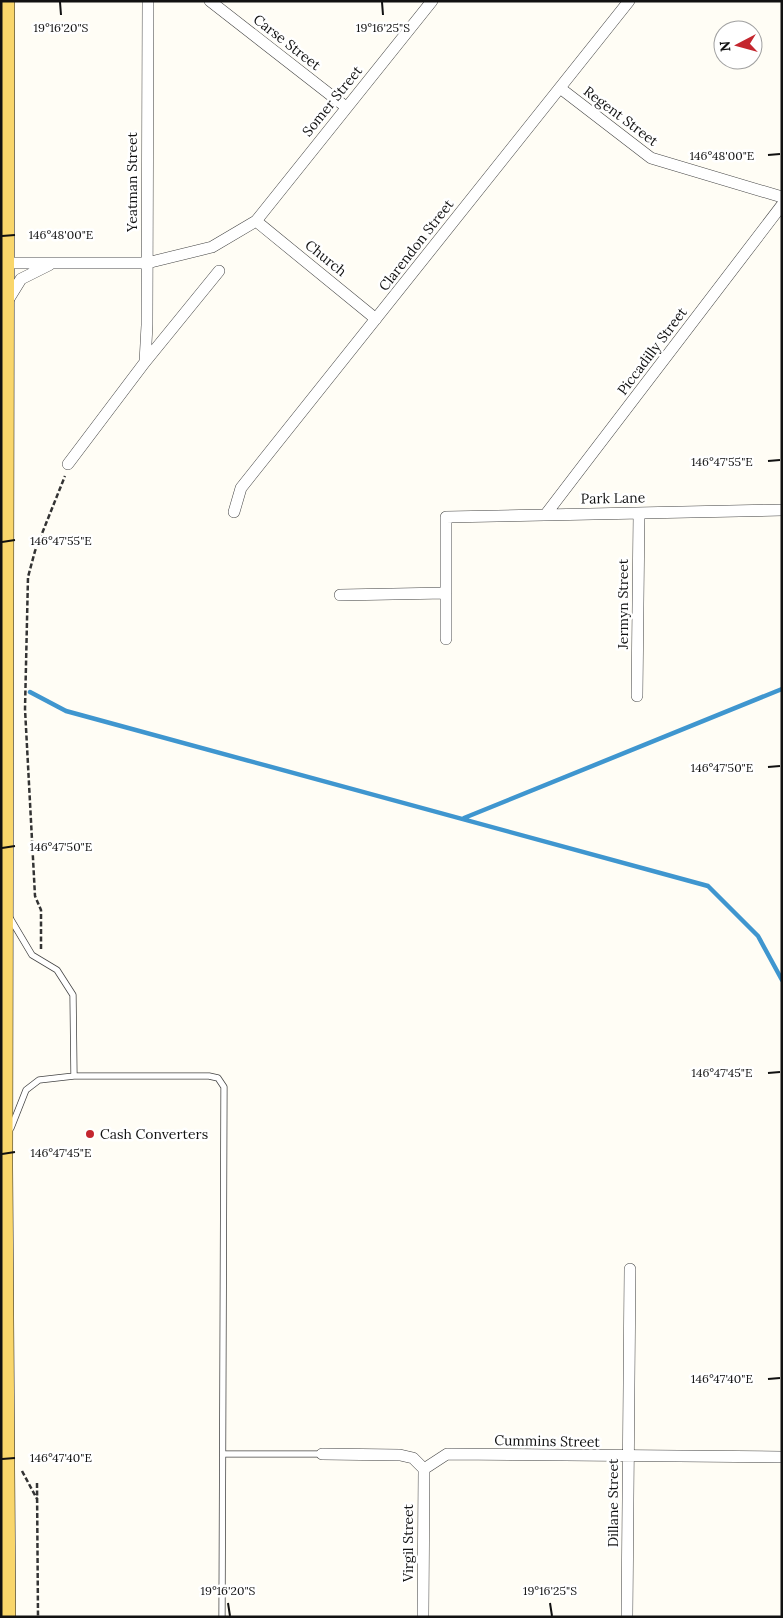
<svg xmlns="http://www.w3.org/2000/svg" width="783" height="1618" font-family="Lora,serif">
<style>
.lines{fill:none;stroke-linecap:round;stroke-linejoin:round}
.stream{stroke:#3f96cf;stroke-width:4.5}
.lane-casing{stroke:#444;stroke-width:7}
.street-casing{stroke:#444;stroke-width:12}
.primary-casing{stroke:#222;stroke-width:20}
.path{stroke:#333;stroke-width:2.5;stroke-dasharray:5 2.5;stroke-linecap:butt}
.lane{stroke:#fff;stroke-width:5.5}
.street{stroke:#fff;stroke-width:11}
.primary{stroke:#f9d66b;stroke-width:19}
.ticks{fill:none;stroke:#111;stroke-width:2}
.poi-dot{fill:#c4262e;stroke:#fff;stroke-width:2}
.labels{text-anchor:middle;stroke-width:5;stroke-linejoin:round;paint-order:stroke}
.street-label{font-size:14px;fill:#111;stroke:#fff}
.poi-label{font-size:14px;fill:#111;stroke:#fff;text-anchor:start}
.ticks-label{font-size:12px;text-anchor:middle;fill:#111;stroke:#fff;stroke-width:5;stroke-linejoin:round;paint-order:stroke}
</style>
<rect width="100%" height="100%" fill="#fffdf5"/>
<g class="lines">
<!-- stream -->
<path class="stream" d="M30,692L66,711L708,886L758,936L782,980
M464,818L782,689"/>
<defs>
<path id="lane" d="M10,918L32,955L57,970L73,995L74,1076
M11,1128L26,1090L39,1080L74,1076H209L218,1078L224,1087L222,1617
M224,1454H322"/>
<path id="street" d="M210,1L346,107
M560,88L651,158L782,197
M256,221L376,319
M5,263H147L212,247L256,221L432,1
M8,300L21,279L49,265
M145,362L147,325L148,1
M68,464L145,362L219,271
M234,512L241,488L629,1
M546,514L782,205
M340,595L446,593
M446,639V517L782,510
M637,696L639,513
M322,1454L400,1455L413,1458L424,1469
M424,1469L447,1454L782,1457
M423,1617L424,1469
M627,1617L630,1269"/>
<path id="primary" d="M5,1L3,1167L6,1617"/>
</defs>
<!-- lane casing -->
<use href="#lane" class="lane-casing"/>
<!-- street casing -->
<use href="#street" class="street-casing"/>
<!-- primary casing -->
<use href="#primary" class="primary-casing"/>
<!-- path -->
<path class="path" d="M41,949V910L35,896L25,709L28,577L35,551L65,476
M22,1471L37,1499
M37,1483L38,1617"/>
<!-- lane -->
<use href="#lane" class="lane"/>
<!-- street -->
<use href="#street" class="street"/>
<!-- primary -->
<use href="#primary" class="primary"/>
</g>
<!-- ticks -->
<path class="ticks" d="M60,2L61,15M382,2L383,15M768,155L780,154M2,236L15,235M768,461L780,460M2,542L15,540M768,767L780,766M2,848L15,846M768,1073L780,1072M2,1154L15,1152M768,1379L780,1378M2,1459L15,1458M228,1603L230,1616M550,1603L552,1616"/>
<!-- markers -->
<circle class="poi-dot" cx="90" cy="1134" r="5"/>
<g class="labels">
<!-- street labels -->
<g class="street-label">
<text transform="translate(287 42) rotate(38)" y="5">Carse Street</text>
<text transform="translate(332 101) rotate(-51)" y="5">Somer Street</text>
<text transform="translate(621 116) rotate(37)" y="5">Regent Street</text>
<text transform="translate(132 182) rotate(-90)" y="5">Yeatman Street</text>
<text transform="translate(416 245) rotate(-52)" y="5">Clarendon Street</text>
<text transform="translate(326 258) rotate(39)" y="5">Church</text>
<text transform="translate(652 351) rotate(-53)" y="5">Piccadilly Street</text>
<text transform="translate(613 498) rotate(-1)" y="5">Park Lane</text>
<text transform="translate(623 604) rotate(-90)" y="5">Jermyn Street</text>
<text transform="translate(547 1441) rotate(1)" y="5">Cummins Street</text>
<text transform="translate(613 1503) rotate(-90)" y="5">Dillane Street</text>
<text transform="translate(408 1543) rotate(-90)" y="5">Virgil Street</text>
</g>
<!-- poi labels -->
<g class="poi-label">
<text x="100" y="1139">Cash Converters</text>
</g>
</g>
<g class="ticks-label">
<text x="61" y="32">19°16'20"S</text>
<text x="383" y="32">19°16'25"S</text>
<text x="722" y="160">146°48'00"E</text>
<text x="61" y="239">146°48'00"E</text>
<text x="722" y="466">146°47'55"E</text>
<text x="61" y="545">146°47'55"E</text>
<text x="722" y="772">146°47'50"E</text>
<text x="61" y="851">146°47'50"E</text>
<text x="722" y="1077">146°47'45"E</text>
<text x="61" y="1157">146°47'45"E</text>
<text x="722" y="1383">146°47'40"E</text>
<text x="61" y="1462">146°47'40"E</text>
<text x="228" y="1595">19°16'20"S</text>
<text x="550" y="1595">19°16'25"S</text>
</g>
<!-- border -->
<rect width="783" height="1618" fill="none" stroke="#111111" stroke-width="5"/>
<!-- north arrow -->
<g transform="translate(738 45) rotate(264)"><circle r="24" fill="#ffffff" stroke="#a0a0a0"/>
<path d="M0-4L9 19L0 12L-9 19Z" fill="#c4262e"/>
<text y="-8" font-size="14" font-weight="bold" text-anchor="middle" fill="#111111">N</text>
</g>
</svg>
